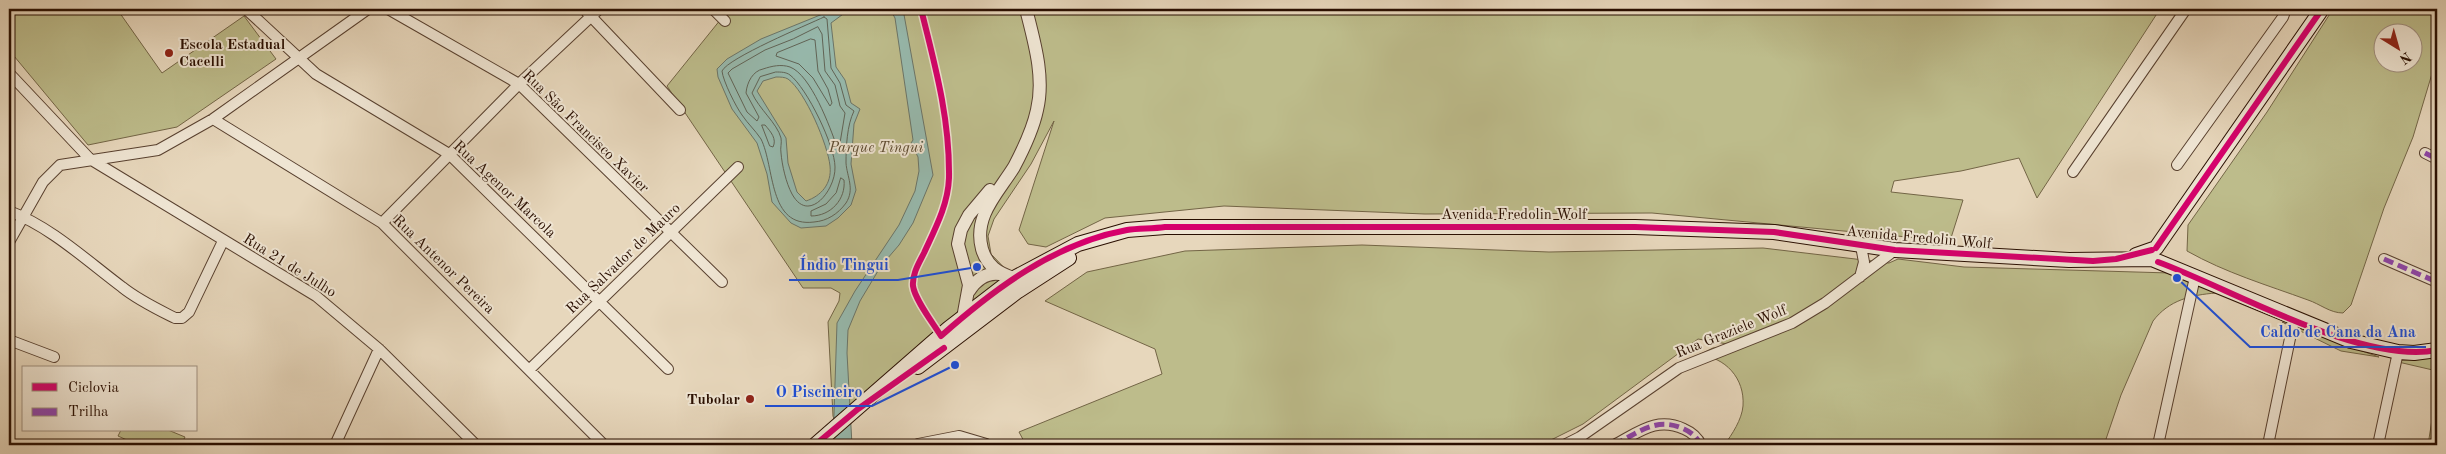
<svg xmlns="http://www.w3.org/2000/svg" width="2446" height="454" font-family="'Old Standard TT',serif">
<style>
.green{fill:#bdbc8b;stroke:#736546;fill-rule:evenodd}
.water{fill:#97baae;stroke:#6b7568;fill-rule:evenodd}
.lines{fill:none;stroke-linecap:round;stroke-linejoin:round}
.shore{stroke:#606457;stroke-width:1}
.minor-casing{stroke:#58402f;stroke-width:12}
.tertiary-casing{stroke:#58402f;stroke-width:14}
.secondary-casing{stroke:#290e00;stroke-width:16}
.minor{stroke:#efe5d3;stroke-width:10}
.tertiary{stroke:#efe5d3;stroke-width:12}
.secondary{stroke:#efe5d3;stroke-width:14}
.quiet{stroke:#8e44ad;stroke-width:5;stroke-dasharray:10 5;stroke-linecap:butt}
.cycleway-casing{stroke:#efe5d3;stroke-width:9}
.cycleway{stroke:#d6006c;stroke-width:6}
.poi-dot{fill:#8f2418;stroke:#efe5d3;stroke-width:2}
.labels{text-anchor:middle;stroke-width:4;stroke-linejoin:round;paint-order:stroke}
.poi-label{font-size:15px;font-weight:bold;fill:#290e00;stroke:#efe5d3;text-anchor:start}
.street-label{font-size:15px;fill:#290e00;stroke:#efe5d3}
.park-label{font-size:15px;font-style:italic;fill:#5d4b31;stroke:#efe5d3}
.leader{fill:none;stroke:#1d4ed8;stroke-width:2}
.callout-dot{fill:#1d4ed8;stroke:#efe5d3;stroke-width:2}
.callout-label{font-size:16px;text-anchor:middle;font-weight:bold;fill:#1d4ed8;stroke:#efe5d3;stroke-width:4;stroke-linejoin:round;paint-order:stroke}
</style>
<rect width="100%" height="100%" fill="#e7d7bc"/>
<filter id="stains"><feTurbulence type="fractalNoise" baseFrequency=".004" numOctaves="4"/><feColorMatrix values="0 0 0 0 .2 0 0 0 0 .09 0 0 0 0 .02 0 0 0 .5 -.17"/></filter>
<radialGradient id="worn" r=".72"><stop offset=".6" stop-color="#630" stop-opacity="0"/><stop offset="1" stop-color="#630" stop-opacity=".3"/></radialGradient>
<!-- green -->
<path class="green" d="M9,9H117L162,73L244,16L276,59L177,127L88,145L9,50Z
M729,9H2160L2037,198L2019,158L1961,171L1894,181L1891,192L1963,200L1950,241L1652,213L1425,214L1224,206L1105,218L1046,247L1028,244L1019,230L1054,121L1031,164L994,219L988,236L991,254L1014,278L835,422L833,416L828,322L839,301L840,293L831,288H803L667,86Z
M2333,9H2437V57L2413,137L2384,208L2351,305L2343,313C2330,313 2320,304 2308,300C2267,285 2226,273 2187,251L2188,225L2267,112ZM2384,32H2414V62H2384Z
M1362,245L1549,252L1763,248L1889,263L1898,259L1964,267L2170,273L2216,293C2191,295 2169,300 2153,321L2121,395L2104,445H1724C1732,435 1742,419 1743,406C1745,378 1725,357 1699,355L1713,348L1739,346L1698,339L1583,424L1541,445H1026L1019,432L1162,374L1155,349L1045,301L1087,272L1185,251Z
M2282,322L2292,326L2379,357L2341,351Z
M2437,357V371L2394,361Z
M2437,388V445H2428Z
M121,430H168L185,437L181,445H138L118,436Z"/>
<!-- water -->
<path class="water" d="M835,9H850L831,23L836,67L845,80L851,103L860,109L854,124L851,164L856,190L851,205L838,218L826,226L801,228L791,223L772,202L767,174L757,143L732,109L718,77L717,69L727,59L761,39ZM776,77C780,77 785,77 788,79C805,91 828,145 830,166C832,184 821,196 806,201L797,192L788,163L786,138L757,91L763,81Z
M890,9H903L933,175L913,223L899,245L881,266L860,301L848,330L847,353L852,445H833L837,323L855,291L899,225L915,191L919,171L918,157L911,143L913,140L895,18Z"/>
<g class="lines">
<!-- shore -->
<path class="shore" d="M824,17L827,19L831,68L840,83L846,105L854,111C847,125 846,147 846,163C847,177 855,189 846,203C838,214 827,221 814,222C768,228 775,167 761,139C755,130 748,124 742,115C736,107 723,81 722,71C728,58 807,25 824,17Z
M818,27L822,34L825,71L835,85L840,106L845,113L839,149L837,147C830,127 811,75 790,67C781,64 772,66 763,69C753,71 747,82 746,93L759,117L757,121L747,112L728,73L732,69L765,50L793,39Z
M811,39L815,40L818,71L828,89L832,103L830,106L813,78L799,64L776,56L777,53Z
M776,72C781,72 786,72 790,75C807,88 835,146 835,167C836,189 809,225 792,194C786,183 782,165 781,153C780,148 782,143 781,138C777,123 759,109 752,93L760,77Z
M762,125H765C771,132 777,139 773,147L770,146Z
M841,178L844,180C846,199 831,216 811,216V211L826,204L836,193Z"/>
<defs>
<path id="minor" d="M246,9L316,74L449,154L668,369
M388,9L519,84L722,282
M584,9L680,110
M713,9L725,21
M9,73L90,159L316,296L379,349L476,445
M213,119L382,223L604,445
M2425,153L2437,159
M2177,165L2283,17L2286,9
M2073,172L2186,9
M9,211C51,227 86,260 122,287C138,300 157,309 175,318H182L189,312L223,241
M382,223L519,84L599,9
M9,242L43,182L60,165L158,150L213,119L368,9
M2384,259L2437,282
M1860,277L1864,262L1861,246
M9,340L54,357
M530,369L738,167
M335,445L379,349
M1564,445L1580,437L1679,368L1792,323L1825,303L1895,250
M1614,445C1638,433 1656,416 1684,429C1691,432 1698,438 1701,445
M2158,445L2195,277
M2268,445L2294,319
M2378,445L2398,352"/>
<path id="tertiary" d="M1014,278C998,273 987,266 982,249C973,216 998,193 1014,167C1023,150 1033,129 1037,110C1045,77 1034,41 1026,9
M969,291C976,280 986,272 1000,274
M963,318L969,285L958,244L961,230L969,215L990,190
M918,445L959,437L986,445"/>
<path id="secondary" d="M2136,255L2156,248L2322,9
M918,367L1018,291L1069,258
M815,445L949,328L1014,278L1078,244L1127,230L1165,227H1635L1774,232L1895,250L2069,260L2152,259L2351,341L2398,352L2414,353L2437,350"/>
</defs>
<!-- minor casing -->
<use href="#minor" class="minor-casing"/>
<!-- tertiary casing -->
<use href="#tertiary" class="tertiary-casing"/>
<!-- secondary casing -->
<use href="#secondary" class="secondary-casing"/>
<!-- minor -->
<use href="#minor" class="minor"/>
<!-- tertiary -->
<use href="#tertiary" class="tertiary"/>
<!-- secondary -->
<use href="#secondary" class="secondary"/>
<!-- quiet -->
<path class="quiet" d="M2425,153L2437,159
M2384,259L2437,282
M928,445L929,442
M1614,445C1638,433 1656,416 1684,429C1691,432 1698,438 1701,445"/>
<defs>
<path id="cycleway" d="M921,9C935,65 950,119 949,178C948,205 935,229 924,253C919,263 912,274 913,286C915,300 933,323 941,336C994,289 1055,243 1127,230C1139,228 1152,229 1165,227H1635L1774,232L1895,250L2093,261L2116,259L2152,250
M2156,248L2322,9
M2158,262C2232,289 2361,365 2437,350
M815,445L858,409L944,348"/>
</defs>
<!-- cycleway casing -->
<use href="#cycleway" class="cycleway-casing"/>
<!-- cycleway -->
<use href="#cycleway" class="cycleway"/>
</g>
<!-- markers -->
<g class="poi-dot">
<circle cx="169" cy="53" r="5"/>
<circle cx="750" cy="399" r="5"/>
</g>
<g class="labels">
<!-- poi labels -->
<g class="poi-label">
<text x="179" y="49">Escola Estadual<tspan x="179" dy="17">Cacelli</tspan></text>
<text x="740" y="404" text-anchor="end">Tubolar</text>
</g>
<!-- street labels -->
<g class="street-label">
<text transform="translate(586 131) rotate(44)" y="5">Rua São Francisco Xavier</text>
<text transform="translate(505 189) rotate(43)" y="5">Rua Agenor Marcola</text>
<text x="1514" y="219">Avenida Fredolin Wolf</text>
<text transform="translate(1919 237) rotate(5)" y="5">Avenida Fredolin Wolf</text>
<text transform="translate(623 258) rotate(-44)" y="5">Rua Salvador de Mauro</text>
<text transform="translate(444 264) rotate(44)" y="5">Rua Antenor Pereira</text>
<text transform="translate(290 265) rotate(32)" y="5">Rua 21 de Julho</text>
<text transform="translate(1731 331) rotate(-22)" y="5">Rua Graziele Wolf</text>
</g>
<!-- park labels -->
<g class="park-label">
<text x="876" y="152">Parque Tingui</text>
</g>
</g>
<!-- callouts -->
<path class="leader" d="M977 267L898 280H789M2177 278L2250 347H2426M955 365L872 406H765"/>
<g class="callout-dot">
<circle cx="977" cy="267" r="5"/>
<circle cx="2177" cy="278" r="5"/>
<circle cx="955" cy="365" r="5"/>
</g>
<g class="callout-label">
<text x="844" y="270">Índio Tingui</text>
<text x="2338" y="337">Caldo de Cana da Ana</text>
<text x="819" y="397">O Piscineiro</text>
</g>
<!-- margin -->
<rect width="2446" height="454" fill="none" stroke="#e7d7bc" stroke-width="30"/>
<rect x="10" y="10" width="2426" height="434" fill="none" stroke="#290e00" stroke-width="2.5"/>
<rect x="15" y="15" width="2416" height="424" fill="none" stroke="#290e00"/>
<!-- legend -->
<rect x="22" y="366" width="175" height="65" fill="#efe5d3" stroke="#a08f7f"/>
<rect x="32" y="383" width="25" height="8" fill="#d6006c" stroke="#a08f7f"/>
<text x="68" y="392" font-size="15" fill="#290e00">Ciclovia</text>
<rect x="32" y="408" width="25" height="8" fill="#8e44ad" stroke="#a08f7f"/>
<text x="68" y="416" font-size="15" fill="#290e00">Trilha</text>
<!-- north arrow -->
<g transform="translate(2398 48) rotate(143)"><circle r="24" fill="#efe5d3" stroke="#a08f7f"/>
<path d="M0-4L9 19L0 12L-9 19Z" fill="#8f2418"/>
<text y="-8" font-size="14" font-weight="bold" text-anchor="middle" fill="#290e00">N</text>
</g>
<rect width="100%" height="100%" filter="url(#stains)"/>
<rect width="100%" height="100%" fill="url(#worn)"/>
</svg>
